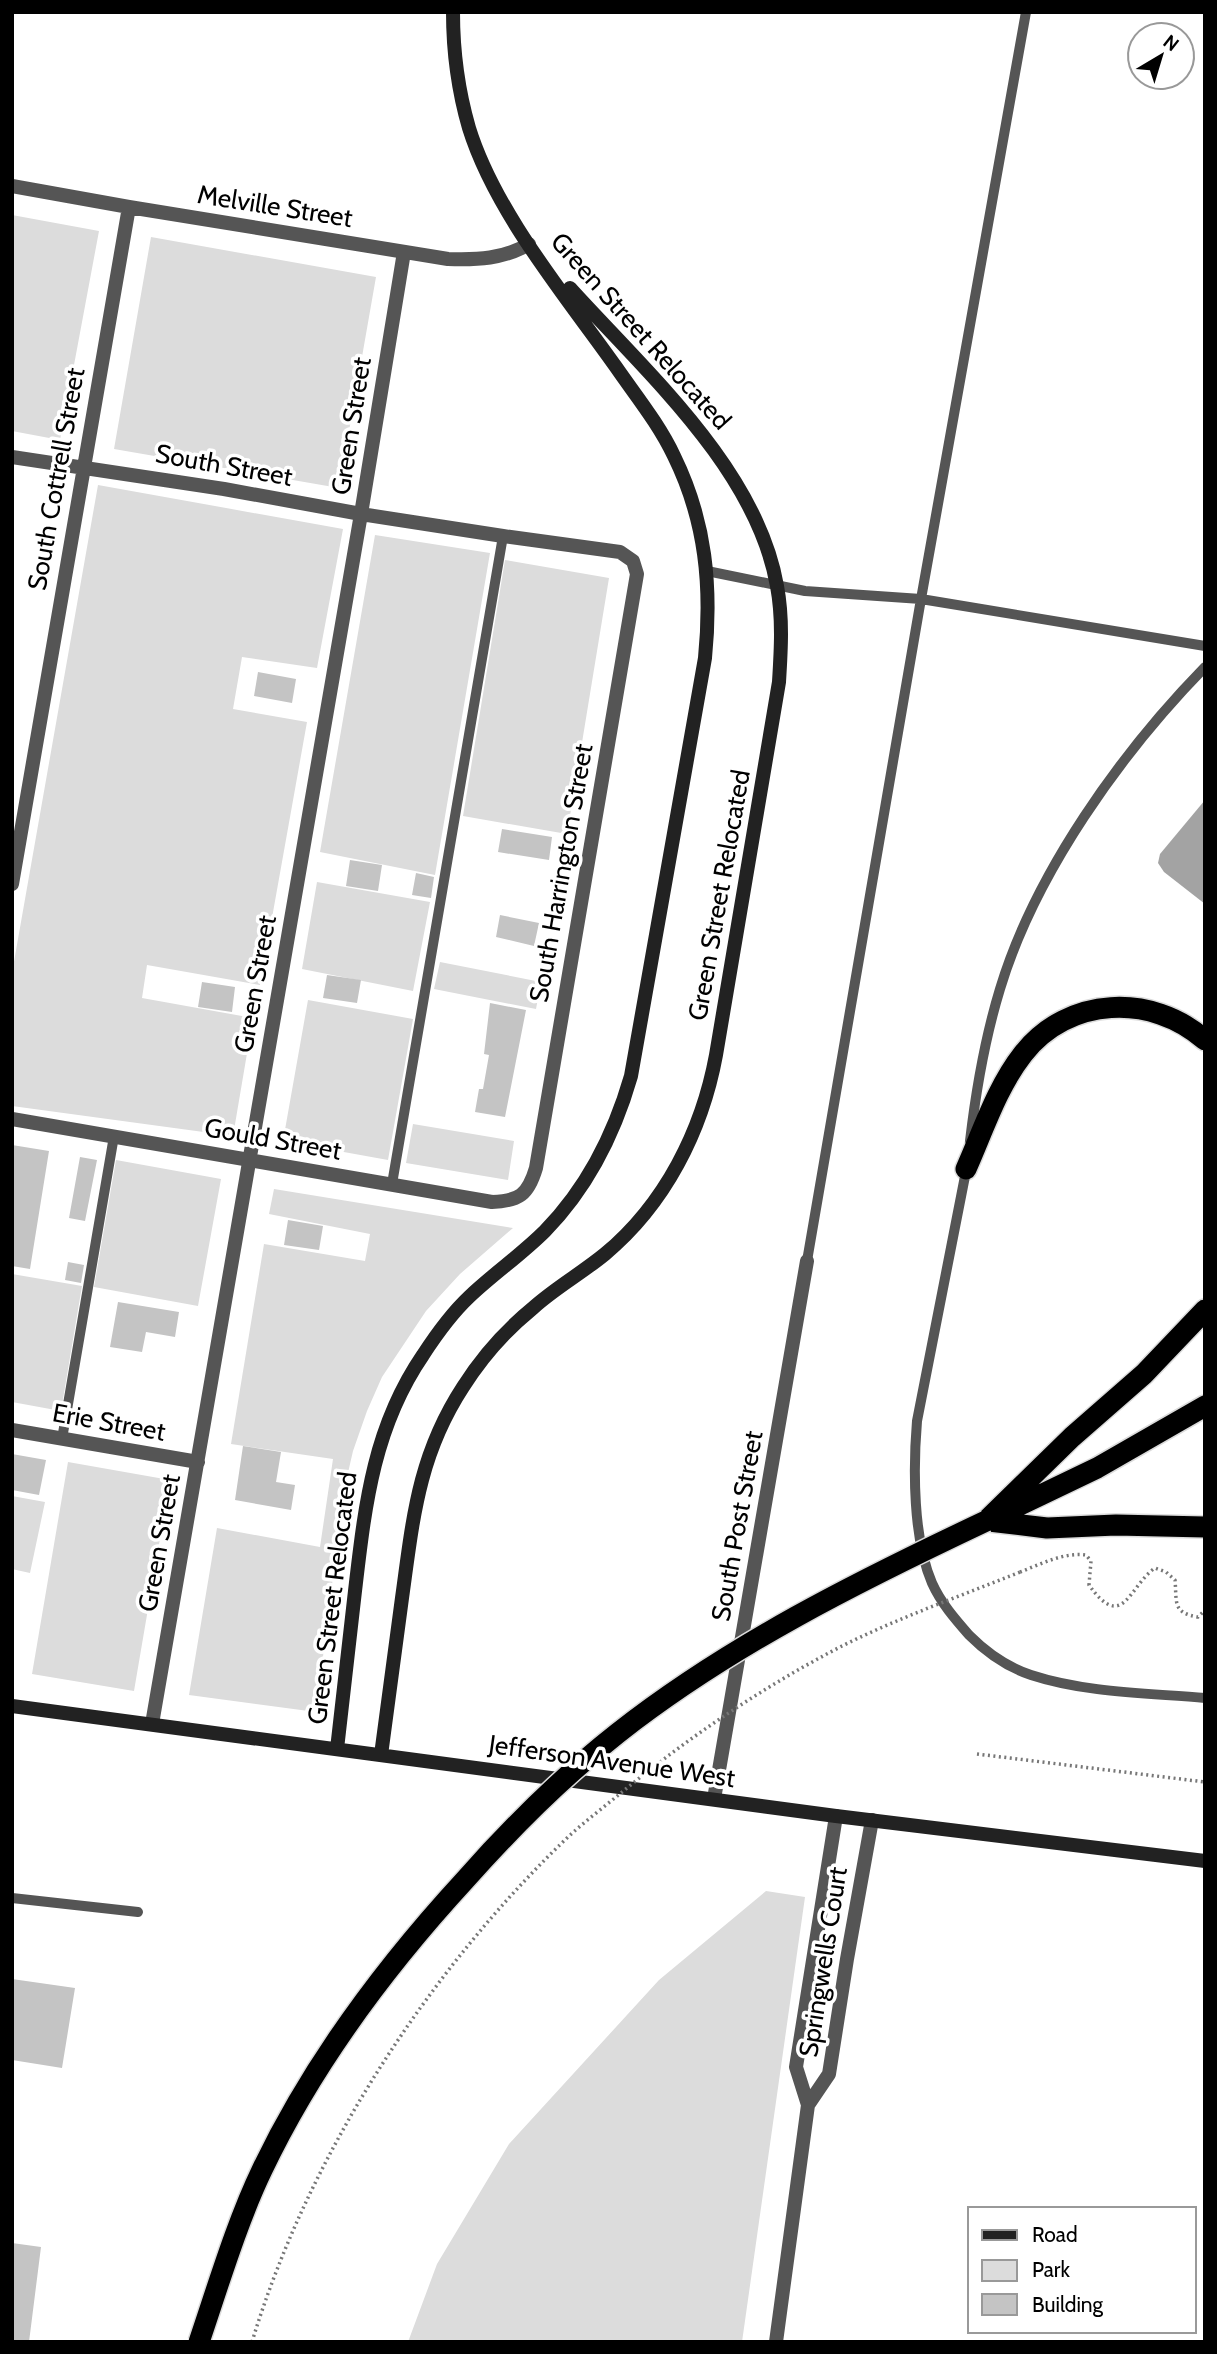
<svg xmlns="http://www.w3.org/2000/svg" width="1217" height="2354" font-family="Cabin,sans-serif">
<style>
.green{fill:#dcdcdc}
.water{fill:#a3a3a3}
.building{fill:#c4c4c4}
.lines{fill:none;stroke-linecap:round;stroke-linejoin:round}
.highway-casing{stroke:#dbdbdb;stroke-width:24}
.path{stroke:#777;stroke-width:3.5;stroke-dasharray:2 3.5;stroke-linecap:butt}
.lane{stroke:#555;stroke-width:10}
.street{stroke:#555;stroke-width:14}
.secondary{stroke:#222;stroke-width:14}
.highway{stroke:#000;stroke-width:21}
.highway-bridge-casing{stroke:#dbdbdb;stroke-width:24;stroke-linecap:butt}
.path-bridge{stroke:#777;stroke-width:3.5;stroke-dasharray:2 3.5;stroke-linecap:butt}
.highway-bridge{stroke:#000;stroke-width:21}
.labels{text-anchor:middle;stroke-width:7;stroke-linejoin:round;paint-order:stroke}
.street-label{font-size:26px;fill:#000;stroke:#fff}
</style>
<rect width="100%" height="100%" fill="#fff"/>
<!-- green -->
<path class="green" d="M12,215L99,231L60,440L12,431Z
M151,237L376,277L339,488L114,449Z
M98,485L343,529L317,668L242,657L233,709L307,722L260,985L147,965L142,998L253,1018L233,1136L12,1106V973Z
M375,535L490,553L435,875L320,852Z
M505,560L609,578L567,834L463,816Z
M317,882L430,902L413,991L302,969Z
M440,962L541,982L536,1009L434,989Z
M308,1000L413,1019L388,1160L283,1141Z
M413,1124L514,1141L508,1180L406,1163Z
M116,1160L221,1179L198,1306L94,1287Z
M274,1189L513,1228L460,1274L426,1311L382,1377L367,1411L353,1451L344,1490L316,1712L189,1695L217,1528L320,1547L333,1459L231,1444L264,1244L365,1261L370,1234L269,1214Z
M12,1274L82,1286L61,1411L12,1402Z
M68,1462L170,1480L134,1691L32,1674Z
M12,1496L45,1502L30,1573L12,1569Z
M766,1891L805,1897L742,2342H408L437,2264L509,2144L659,1980Z"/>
<!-- water -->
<path class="water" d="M1205,800V904L1164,872L1158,863L1160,854Z"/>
<!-- building -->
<path class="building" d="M258,672L296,679L292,703L254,696Z
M502,829L552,837L549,860L498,852Z
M350,860L382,865L378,891L346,886Z
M416,873L434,877L431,898L412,895Z
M500,915L539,923L534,946L496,937Z
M327,975L361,980L357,1003L323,998Z
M202,982L235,987L232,1012L198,1007Z
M490,1003L526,1010L505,1117L475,1112L479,1089H483L489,1055L484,1054Z
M12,1145L49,1151L30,1269L12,1266Z
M80,1157L97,1160L85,1221L69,1218Z
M288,1220L323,1226L319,1250L284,1245Z
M68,1262L84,1265L81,1283L65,1280Z
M118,1302L179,1312L175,1337L146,1332L142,1352L110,1347Z
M243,1446L281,1452L276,1482L295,1485L291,1510L235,1500Z
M12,1454L46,1460L39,1495L12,1490Z
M12,1979L75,1988L62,2068L12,2060Z
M12,2243L41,2247L29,2342H12Z"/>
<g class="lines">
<defs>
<path id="highway" d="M966,1169C983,1131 997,1087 1023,1054C1068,996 1152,993 1205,1040
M1001,1514L1097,1468L1205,1406
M986,1521L1072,1437L1144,1374L1205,1310
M989,1521L1047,1528L1116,1525L1205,1527"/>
</defs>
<!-- highway casing -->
<use href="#highway" class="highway-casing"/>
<!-- path -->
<path class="path" d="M1020,1572C1041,1564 1064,1552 1086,1555L1091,1561L1089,1585C1123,1633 1129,1586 1155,1568L1166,1572L1175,1580C1177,1602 1172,1613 1198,1617L1205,1610
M977,1754L1205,1782"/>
<!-- lane -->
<path class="lane" d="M707,571L805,591L921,599L1205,646
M970,1141C976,1090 985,1038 1000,989C1035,873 1121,753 1205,667
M967,1166L917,1421C913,1469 913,1539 932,1583C941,1603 955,1619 969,1635C987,1653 1007,1667 1031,1675C1086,1693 1148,1693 1205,1698
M392,1184L503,536
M807,1261L921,599L1026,12
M62,1439L114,1136
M12,1898L138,1912"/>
<!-- street -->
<path class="street" d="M12,186L129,207L448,259C477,260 504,259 529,244
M12,457L224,489L361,514L503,536L620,552L633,561L637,574L536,1168C528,1195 519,1201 492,1202L12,1119
M12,884L129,207
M12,1430L198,1462
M152,1724L361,514L404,252
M714,1799L807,1261
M808,2105L796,2067L836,1816
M776,2342L808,2105L829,2074L847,1959L872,1820"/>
<!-- secondary -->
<path class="secondary" d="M12,1706L836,1816L1205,1861
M337,1749C343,1696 349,1644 355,1591C365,1506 373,1428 423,1355C436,1335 451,1314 469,1297C493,1274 521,1255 545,1231C588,1187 614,1135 631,1076L705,658C712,587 706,521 674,456C659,424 636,396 616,367C565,295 495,212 469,128C458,90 453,52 453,12
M381,1755C388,1703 395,1650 402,1598C413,1519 418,1456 463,1387C482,1357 506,1330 533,1308C555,1288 582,1273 605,1254C665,1204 702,1131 716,1055L779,682C781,650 783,618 777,586C757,470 646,372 570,288"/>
<!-- highway -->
<use href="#highway" class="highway"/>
<defs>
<path id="highway-bridge" d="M199,2342C218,2286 237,2222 262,2170C313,2063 385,1967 465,1880C512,1827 562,1777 618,1733C730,1645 859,1581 986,1521"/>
</defs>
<!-- highway-bridge casing -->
<use href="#highway-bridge" class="highway-bridge-casing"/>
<!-- path-bridge -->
<path class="path-bridge" d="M252,2342C308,2156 428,1971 568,1837C583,1823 600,1810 616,1797C686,1739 761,1688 842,1646C900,1617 961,1596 1020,1572"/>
<!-- highway-bridge -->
<use href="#highway-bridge" class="highway-bridge"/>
</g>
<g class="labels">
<!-- street labels -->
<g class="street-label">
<text transform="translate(275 206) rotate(9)" y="9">Melville Street</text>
<text transform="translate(641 331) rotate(48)" y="9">Green Street Relocated</text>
<text transform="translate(351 426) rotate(-81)" y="9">Green Street</text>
<text transform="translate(224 465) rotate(10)" y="9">South Street</text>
<text transform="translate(56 479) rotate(-80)" y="9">South Cottrell Street</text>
<text transform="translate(561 873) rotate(-80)" y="9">South Harrington Street</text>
<text transform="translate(719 895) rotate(-80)" y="9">Green Street Relocated</text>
<text transform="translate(255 984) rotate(-80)" y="9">Green Street</text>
<text transform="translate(273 1139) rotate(10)" y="9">Gould Street</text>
<text transform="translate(109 1422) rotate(10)" y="9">Erie Street</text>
<text transform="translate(737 1526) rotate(-80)" y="9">South Post Street</text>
<text transform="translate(159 1543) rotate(-80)" y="9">Green Street</text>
<text transform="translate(332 1598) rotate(-83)" y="9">Green Street Relocated</text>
<text transform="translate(612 1761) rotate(8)" y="9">Jefferson Avenue West</text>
<text transform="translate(823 1962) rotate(-81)" y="9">Springwells Court</text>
</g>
</g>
<!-- border -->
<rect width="1217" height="2354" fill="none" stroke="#000000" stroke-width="28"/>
<!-- legend -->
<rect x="968" y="2207" width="228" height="126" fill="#ffffff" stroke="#999999" stroke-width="2"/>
<rect x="982" y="2230" width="35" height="10" fill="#222222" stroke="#999999" stroke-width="2"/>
<text x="1032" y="2242" font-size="21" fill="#000000">Road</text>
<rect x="982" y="2260" width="35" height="21" fill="#dcdcdc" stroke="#999999" stroke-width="2"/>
<text x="1032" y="2277" font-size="21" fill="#000000">Park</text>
<rect x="982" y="2294" width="35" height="21" fill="#c4c4c4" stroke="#999999" stroke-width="2"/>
<text x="1032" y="2312" font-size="21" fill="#000000">Building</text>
<!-- north arrow -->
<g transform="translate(1161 56) rotate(38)"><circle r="33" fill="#ffffff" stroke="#999999" stroke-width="2"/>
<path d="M0-5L12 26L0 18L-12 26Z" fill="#000000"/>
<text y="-10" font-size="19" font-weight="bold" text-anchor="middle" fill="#000000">N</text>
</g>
</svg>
